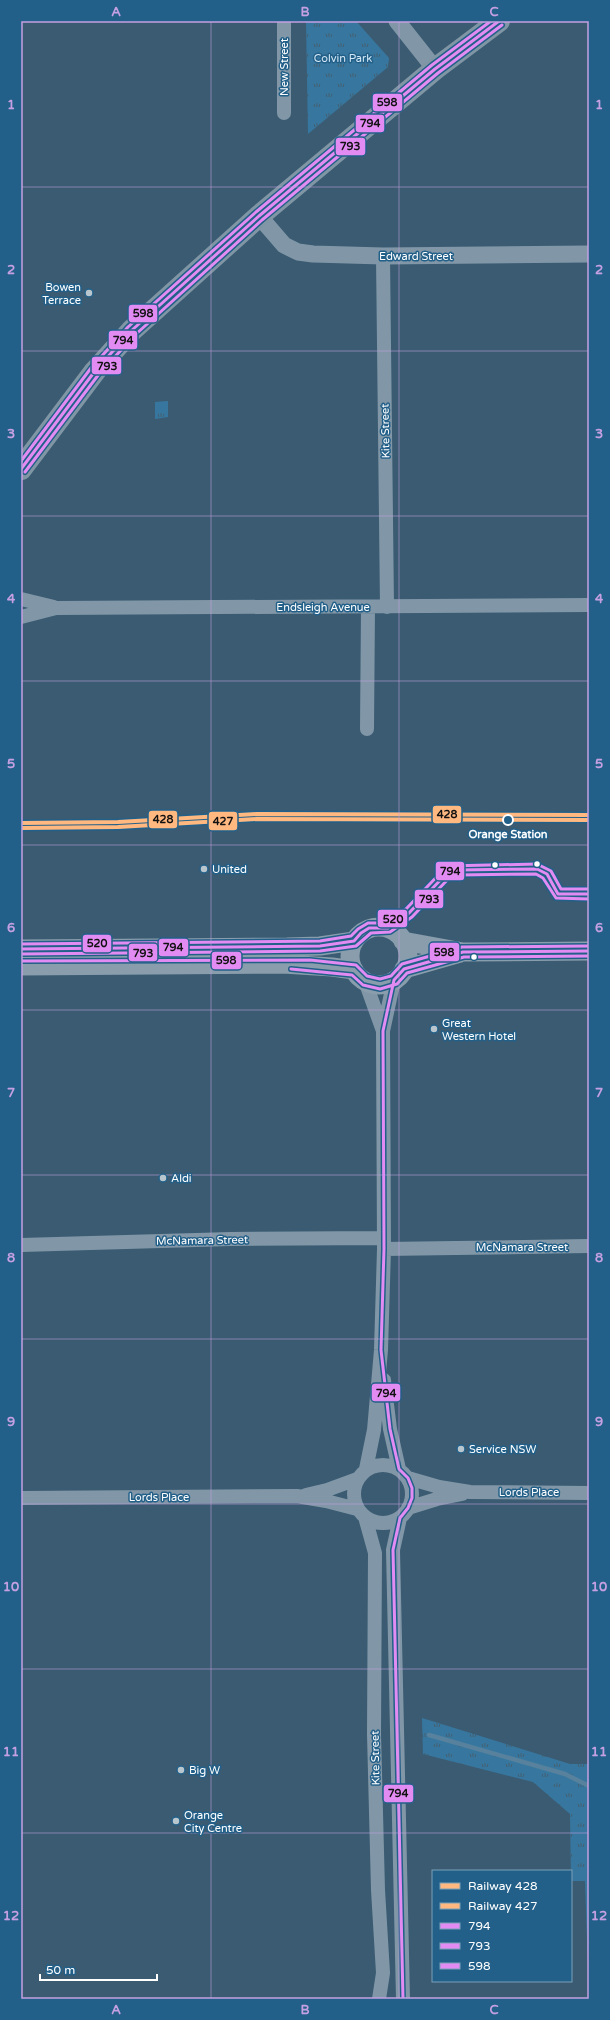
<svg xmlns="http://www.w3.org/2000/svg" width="610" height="2020" font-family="'Varela Round',sans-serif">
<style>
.park{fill:url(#park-tufts)}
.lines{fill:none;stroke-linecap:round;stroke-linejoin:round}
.stream{stroke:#57819c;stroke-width:4.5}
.minor{stroke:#8197a7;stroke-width:14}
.tertiary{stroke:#8197a7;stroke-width:17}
.secondary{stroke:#899dac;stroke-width:19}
.trunk{stroke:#8096a5;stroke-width:22}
.bus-1-casing{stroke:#236089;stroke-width:6}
.bus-2-casing{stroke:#236089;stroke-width:6}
.bus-3-casing{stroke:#236089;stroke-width:6}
.bus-4-casing{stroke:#236089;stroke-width:6}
.bus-1{stroke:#e28bf3;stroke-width:3}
.bus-2{stroke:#e28bf3;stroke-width:3}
.bus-3{stroke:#e28bf3;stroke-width:3}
.bus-4{stroke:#e28bf3;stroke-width:3}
.rail-1-casing{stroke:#236089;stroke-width:7}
.rail-2-casing{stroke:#236089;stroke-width:7}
.rail-1{stroke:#ffb880;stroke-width:4}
.rail-2{stroke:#ffb880;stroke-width:4}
.grid{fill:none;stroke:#c4a0e2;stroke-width:1;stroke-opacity:0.55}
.poi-dot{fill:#bac6ce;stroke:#236089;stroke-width:1.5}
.stop-dot{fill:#236089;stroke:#fff;stroke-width:2}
.bus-dot{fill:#fff;stroke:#236089;stroke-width:1.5}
.labels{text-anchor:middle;stroke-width:3;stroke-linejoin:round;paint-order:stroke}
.park-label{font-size:11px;fill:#d3e9f7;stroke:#236089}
.street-label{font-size:11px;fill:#fff;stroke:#236089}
.poi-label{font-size:11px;fill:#fff;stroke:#236089;text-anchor:start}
.stop-label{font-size:11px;font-weight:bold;fill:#fff;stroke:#236089}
.line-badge{stroke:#236089;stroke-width:1.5}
.pale-badge-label{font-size:11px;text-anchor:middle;font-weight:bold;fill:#111}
.neatline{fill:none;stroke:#c4a0e2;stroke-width:1.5}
.grid-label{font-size:13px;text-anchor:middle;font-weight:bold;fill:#c4a0e2}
</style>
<defs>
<pattern id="park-tufts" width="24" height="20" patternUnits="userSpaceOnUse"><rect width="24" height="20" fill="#37779f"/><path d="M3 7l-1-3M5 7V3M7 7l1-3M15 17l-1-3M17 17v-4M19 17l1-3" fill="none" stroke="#435f71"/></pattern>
</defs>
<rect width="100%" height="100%" fill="#3a5b72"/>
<!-- park -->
<path class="park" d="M306,21H356L389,58L388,67L308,134Z
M168,401V417L155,419V402Z
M422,1718L570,1764H589V1999L585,1881H571L570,1814L533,1782L423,1754Z"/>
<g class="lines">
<!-- stream -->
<path class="stream" d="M429,1735L565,1774L589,1786"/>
<!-- minor -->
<path class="minor" d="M284,113V21
M383,256L387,607
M21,599L54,607
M21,617L56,608L589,605
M367,729L368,607
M365,981L383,1031
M21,1245L231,1239L383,1238
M384,1249L589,1246
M384,1380L390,1429L399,1469
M354 1494a29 29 0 1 1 58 0a29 29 0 1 1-58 0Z
M366,1469L374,1430L381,1350L384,1249L383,1031L394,980
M408,1478L439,1487L470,1492L589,1493
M306,1495L327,1490L357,1479
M21,1498L297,1496L326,1501L357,1509
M408,1508L437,1499L462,1494
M365,1517L375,1553L374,1734L378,1890L383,1973L379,1999
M400,1518L393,1550L403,1999"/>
<!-- tertiary -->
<path class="tertiary" d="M397,21L435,69
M259,216L284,245L298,252L313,254L383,256L589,254"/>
<!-- secondary -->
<path class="secondary" d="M350 956a29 29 0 1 1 58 0a29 29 0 1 1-58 0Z
M403,941L463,952L589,951
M21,949L287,947L320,946L354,941
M21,966L283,964L332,967L354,970
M404,969L460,953"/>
<!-- trunk -->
<path class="trunk" d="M21,469L95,371L131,331L259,216L435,69L499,21"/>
<defs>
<path id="bus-1" d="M21,469L95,371L131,331L259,216L435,69L499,21
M21,949L320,946L354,941L361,933L369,928H388L409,913L449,871L458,870L537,869L547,874L558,894H589
M403,1999L393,1550L400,1518L408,1508L412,1498V1488L408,1478L399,1469L390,1429L381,1350L384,1249L383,1031L394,980L404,969L463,952L589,951"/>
<path id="bus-2" d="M25,472L99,374L135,335L262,220L438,73L502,25
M21,954L320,951L356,946L371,933L390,932L412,917L451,876L458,875L536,874L543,878L556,898L589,899
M291,969L352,975L363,985L380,989L397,984L407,973L464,957L589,956"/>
<path id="bus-3" d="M21,461L91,368L128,327L256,212L432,65L491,21
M539,865L551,871L561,889H589
M21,961L310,960L356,965L367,976L380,979L391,976L402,964L462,947L589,946"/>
<path id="bus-4" d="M21,944L320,941L351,936L358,929L368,923H387L406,909L447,866L537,864"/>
</defs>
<!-- bus-1 casing -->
<use href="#bus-1" class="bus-1-casing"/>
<!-- bus-2 casing -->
<use href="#bus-2" class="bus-2-casing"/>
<!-- bus-3 casing -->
<use href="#bus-3" class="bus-3-casing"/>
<!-- bus-4 casing -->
<use href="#bus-4" class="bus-4-casing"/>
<!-- bus-1 -->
<use href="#bus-1" class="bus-1"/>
<!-- bus-2 -->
<use href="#bus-2" class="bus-2"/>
<!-- bus-3 -->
<use href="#bus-3" class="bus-3"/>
<!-- bus-4 -->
<use href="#bus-4" class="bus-4"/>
<defs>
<path id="rail-1" d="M21,823L118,822L257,814L589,815"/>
<path id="rail-2" d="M21,828L118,827L257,819L589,820"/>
</defs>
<!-- rail-1 casing -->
<use href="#rail-1" class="rail-1-casing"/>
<!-- rail-2 casing -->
<use href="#rail-2" class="rail-2-casing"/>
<!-- rail-1 -->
<use href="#rail-1" class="rail-1"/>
<!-- rail-2 -->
<use href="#rail-2" class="rail-2"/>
</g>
<!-- grid -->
<path class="grid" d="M211,21V1999M399,21V1999M21,187H589M21,351H589M21,516H589M21,681H589M21,845H589M21,1010H589M21,1175H589M21,1339H589M21,1504H589M21,1669H589M21,1833H589"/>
<!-- markers -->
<g class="poi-dot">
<circle cx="89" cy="293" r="4"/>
<circle cx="204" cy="869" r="4"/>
<circle cx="434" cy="1029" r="4"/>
<circle cx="163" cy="1178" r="4"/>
<circle cx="461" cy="1449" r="4"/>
<circle cx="181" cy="1770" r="4"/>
<circle cx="176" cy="1821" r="4"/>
</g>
<circle class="stop-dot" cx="508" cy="820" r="5"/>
<g class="bus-dot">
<circle cx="537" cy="864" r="3.5"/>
<circle cx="495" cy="865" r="3.5"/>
<circle cx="474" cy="957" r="3.5"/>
</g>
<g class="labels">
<!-- park labels -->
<g class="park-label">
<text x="343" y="62">Colvin Park</text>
</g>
<!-- street labels -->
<g class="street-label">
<text transform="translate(284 67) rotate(-90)" y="4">New Street</text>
<text x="416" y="260">Edward Street</text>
<text transform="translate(385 431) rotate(-91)" y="4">Kite Street</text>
<text x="323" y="611">Endsleigh Avenue</text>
<text transform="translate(202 1240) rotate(-1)" y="4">McNamara Street</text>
<text x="522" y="1251">McNamara Street</text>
<text x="529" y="1496">Lords Place</text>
<text x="159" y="1501">Lords Place</text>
<text transform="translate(375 1758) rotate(-91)" y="4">Kite Street</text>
</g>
<!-- poi labels -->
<g class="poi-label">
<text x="81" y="291" text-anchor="end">Bowen<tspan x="81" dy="13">Terrace</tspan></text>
<text x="212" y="873">United</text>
<text x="442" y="1027">Great<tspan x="442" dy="13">Western Hotel</tspan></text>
<text x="171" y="1182">Aldi</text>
<text x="469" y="1453">Service NSW</text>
<text x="189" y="1774">Big W</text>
<text x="184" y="1819">Orange<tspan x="184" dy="13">City Centre</tspan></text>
</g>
<!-- stop labels -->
<g class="stop-label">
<text x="508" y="838">Orange Station</text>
</g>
</g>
<g class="line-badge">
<rect x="372" y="93" width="31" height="19" rx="4" fill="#e28bf3"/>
<rect x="355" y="114" width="30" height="19" rx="4" fill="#e28bf3"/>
<rect x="335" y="137" width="31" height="19" rx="4" fill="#e28bf3"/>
<rect x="128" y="304" width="30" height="19" rx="4" fill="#e28bf3"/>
<rect x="108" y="330" width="30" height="20" rx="4" fill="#e28bf3"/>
<rect x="91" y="356" width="31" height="19" rx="4" fill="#e28bf3"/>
<rect x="432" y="805" width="30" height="19" rx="4" fill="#ffb880"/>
<rect x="148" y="810" width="30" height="19" rx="4" fill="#ffb880"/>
<rect x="208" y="811" width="30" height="20" rx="4" fill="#ffb880"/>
<rect x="435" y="861" width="30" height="20" rx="4" fill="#e28bf3"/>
<rect x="414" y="889" width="30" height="20" rx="4" fill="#e28bf3"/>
<rect x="377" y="909" width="31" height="19" rx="4" fill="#e28bf3"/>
<rect x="82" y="934" width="30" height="19" rx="4" fill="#e28bf3"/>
<rect x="158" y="938" width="31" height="19" rx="4" fill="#e28bf3"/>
<rect x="429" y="942" width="31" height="20" rx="4" fill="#e28bf3"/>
<rect x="128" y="943" width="30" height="19" rx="4" fill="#e28bf3"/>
<rect x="211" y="951" width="31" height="19" rx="4" fill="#e28bf3"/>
<rect x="371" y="1383" width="30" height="19" rx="4" fill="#e28bf3"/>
<rect x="383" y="1784" width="31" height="19" rx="4" fill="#e28bf3"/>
</g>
<g class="pale-badge-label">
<text x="387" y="106">598</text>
<text x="370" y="127">794</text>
<text x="350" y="150">793</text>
<text x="143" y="317">598</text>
<text x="123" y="344">794</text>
<text x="107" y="370">793</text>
<text x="447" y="818">428</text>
<text x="163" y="823">428</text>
<text x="223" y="825">427</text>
<text x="450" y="875">794</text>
<text x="429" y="903">793</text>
<text x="393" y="923">520</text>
<text x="97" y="947">520</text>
<text x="173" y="951">794</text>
<text x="444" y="956">598</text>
<text x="143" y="957">793</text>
<text x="226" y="964">598</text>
<text x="386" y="1397">794</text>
<text x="398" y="1797">794</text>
</g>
<!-- border -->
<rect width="610" height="2020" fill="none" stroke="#236089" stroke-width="44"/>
<!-- legend -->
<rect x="432" y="1870" width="140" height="112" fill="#236089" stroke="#7ba0b8"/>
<rect x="440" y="1883" width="20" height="6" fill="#ffb880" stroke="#7ba0b8"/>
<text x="468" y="1890" font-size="12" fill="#ffffff">Railway 428</text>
<rect x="440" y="1903" width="20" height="6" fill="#ffb880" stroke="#7ba0b8"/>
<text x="468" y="1910" font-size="12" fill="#ffffff">Railway 427</text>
<rect x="440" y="1923" width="20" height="6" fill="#e28bf3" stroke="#7ba0b8"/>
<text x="468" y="1930" font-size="12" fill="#ffffff">794</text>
<rect x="440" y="1943" width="20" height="6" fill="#e28bf3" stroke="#7ba0b8"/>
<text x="468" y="1950" font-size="12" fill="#ffffff">793</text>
<rect x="440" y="1963" width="20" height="6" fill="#e28bf3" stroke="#7ba0b8"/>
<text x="468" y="1970" font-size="12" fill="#ffffff">598</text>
<!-- scale -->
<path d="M40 1974v6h117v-6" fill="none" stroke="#ffffff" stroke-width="2"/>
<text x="46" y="1974" font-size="12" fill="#ffffff" stroke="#236089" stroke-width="3" paint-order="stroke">50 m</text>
<rect x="22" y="22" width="566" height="1976" class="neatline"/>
<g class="grid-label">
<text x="116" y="16">A</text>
<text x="305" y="16">B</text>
<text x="494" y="16">C</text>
<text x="11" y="109">1</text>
<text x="599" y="109">1</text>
<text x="11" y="274">2</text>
<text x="599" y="274">2</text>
<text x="11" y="438">3</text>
<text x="599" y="438">3</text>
<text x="11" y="603">4</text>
<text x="599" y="603">4</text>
<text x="11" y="768">5</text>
<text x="599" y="768">5</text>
<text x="11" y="932">6</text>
<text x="599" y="932">6</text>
<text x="11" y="1097">7</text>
<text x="599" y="1097">7</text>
<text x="11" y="1262">8</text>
<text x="599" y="1262">8</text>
<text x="11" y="1426">9</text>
<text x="599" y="1426">9</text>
<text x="11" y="1591">10</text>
<text x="599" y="1591">10</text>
<text x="11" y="1756">11</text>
<text x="599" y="1756">11</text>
<text x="11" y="1920">12</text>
<text x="599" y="1920">12</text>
<text x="116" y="2014">A</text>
<text x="305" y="2014">B</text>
<text x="494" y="2014">C</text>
</g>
</svg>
